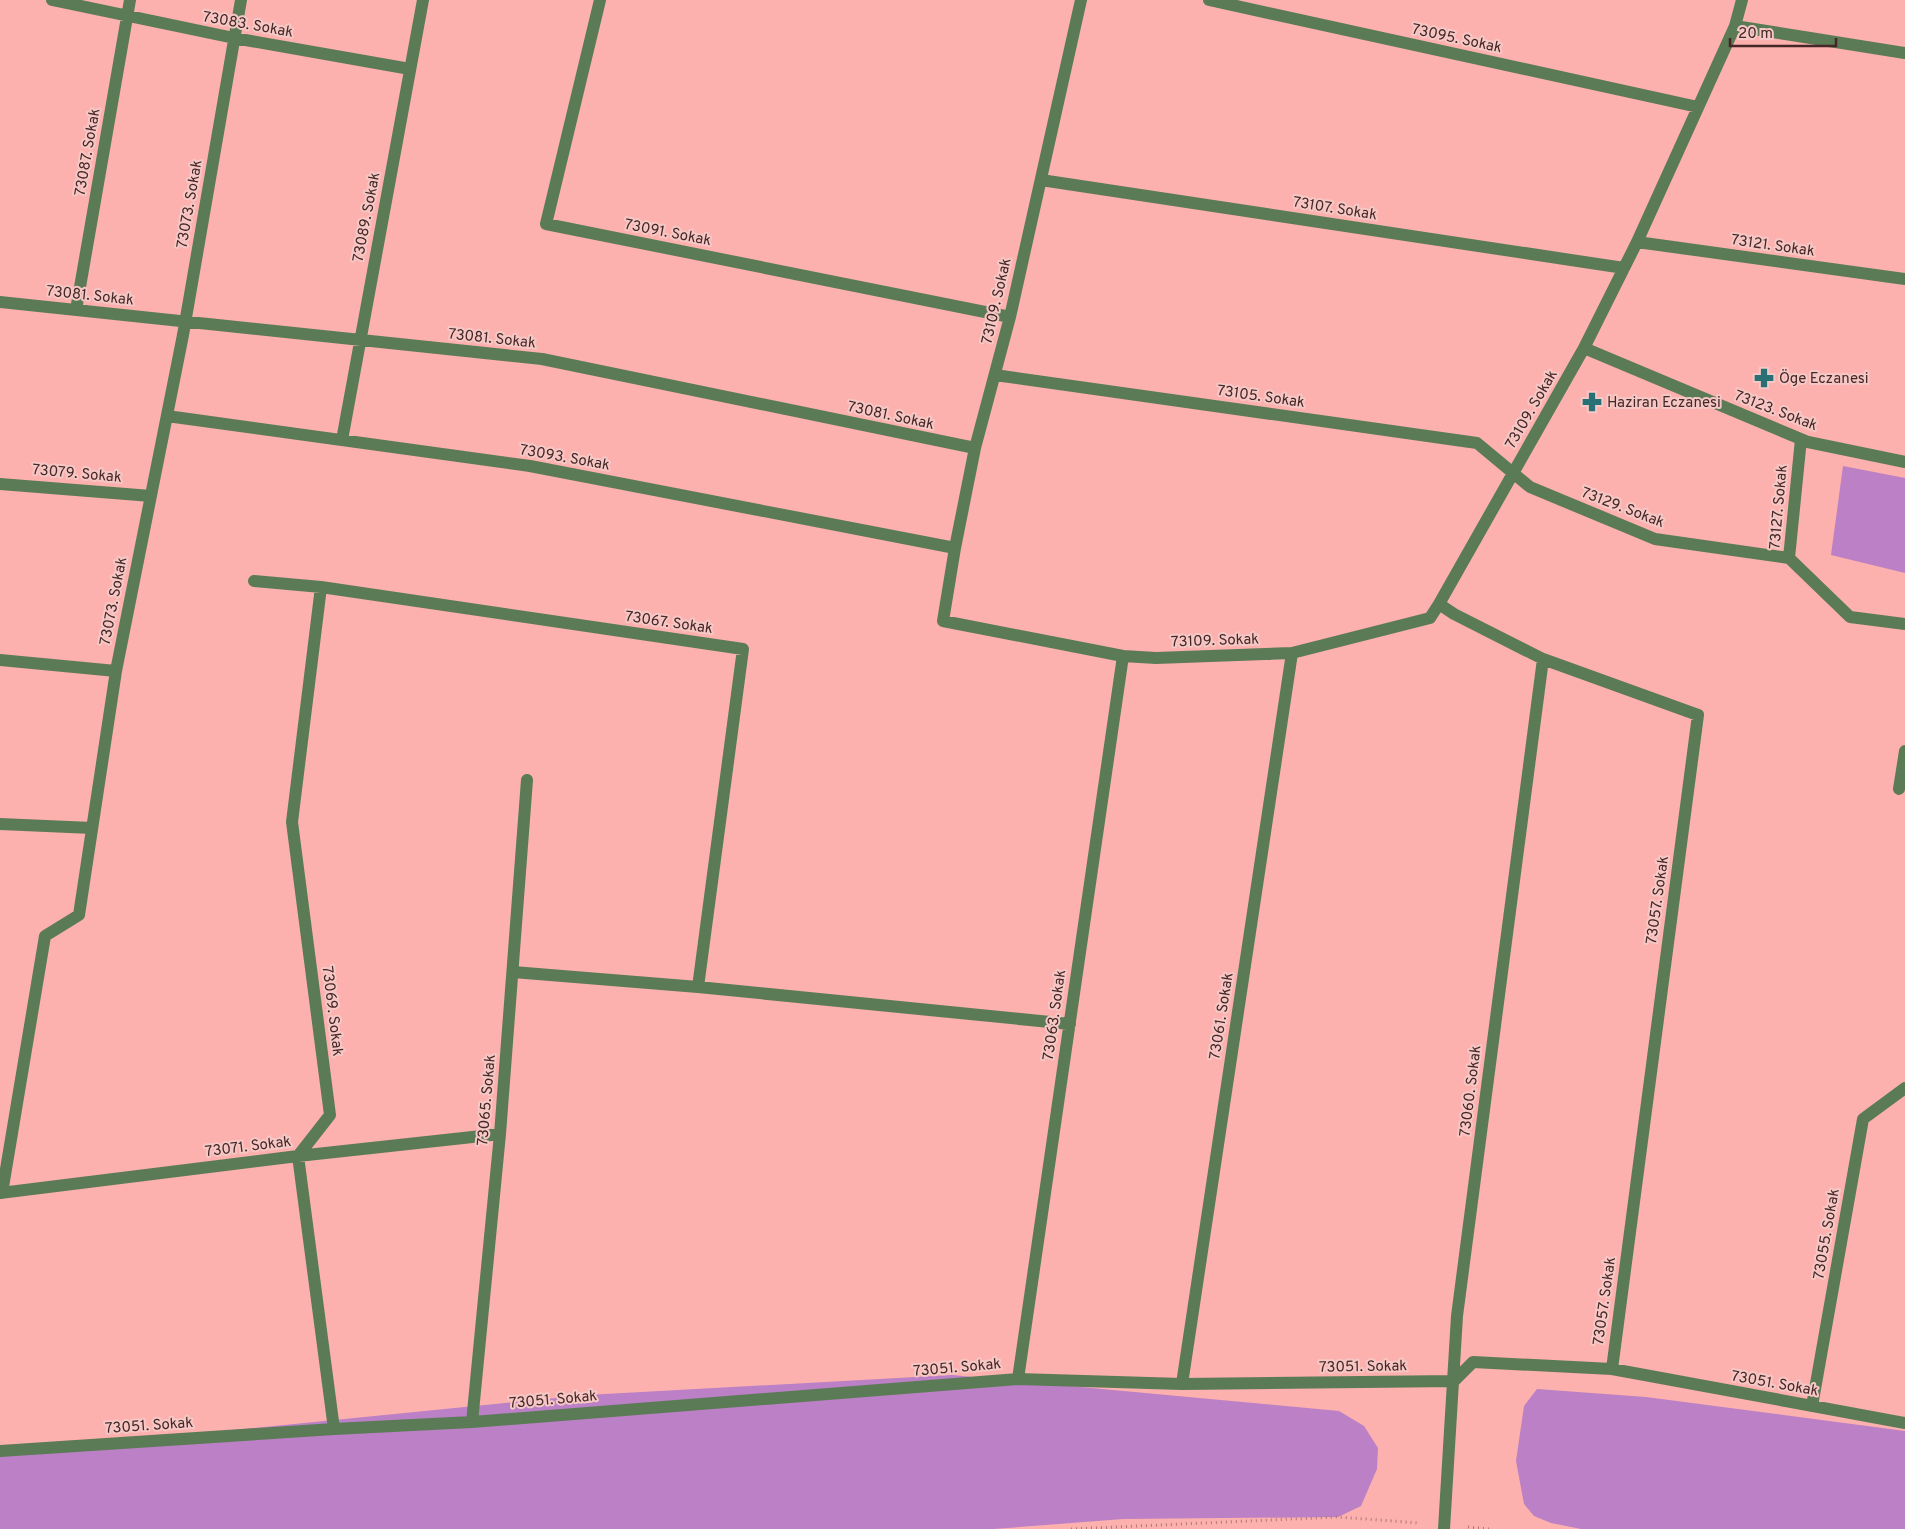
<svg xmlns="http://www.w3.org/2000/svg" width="1905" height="1529" font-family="Overpass,sans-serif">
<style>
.green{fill:#bb80c5}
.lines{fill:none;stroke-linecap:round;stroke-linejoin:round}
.path{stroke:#af7775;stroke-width:3;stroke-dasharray:1 4;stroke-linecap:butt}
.minor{stroke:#5b7b56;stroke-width:12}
.labels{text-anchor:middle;stroke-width:4;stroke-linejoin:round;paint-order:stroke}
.street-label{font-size:15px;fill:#442726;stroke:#f6c8c5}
.poi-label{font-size:15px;fill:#442726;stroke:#f6c8c5;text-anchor:start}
</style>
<rect width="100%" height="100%" fill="#fcb1ae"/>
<!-- green -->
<path class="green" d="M1843,466L1905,478V573L1831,555Z
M952,1375L1339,1411L1364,1426L1378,1448L1377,1469L1361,1506L1338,1517L1123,1519L994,1529H0V1453L587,1395Z
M1537,1389L1646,1397L1905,1431V1529H1581L1551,1523L1534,1516L1524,1504L1516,1461L1524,1406Z"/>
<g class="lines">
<!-- path -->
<path class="path" d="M1468,1527L1489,1529
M1071,1529L1338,1517L1420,1523"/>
<!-- minor -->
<path class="minor" d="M52,0L234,38L410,69
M600,0L546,224L1010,317
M1081,0L1010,317L975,448L955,548L943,621L1123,656L1156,658L1292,653L1430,618L1439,604L1584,348L1637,242L1735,26L1742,0
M1209,0L1698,107
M1735,26L1905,53
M1041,180L1624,268
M1637,242L1905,279
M0,302L542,359L975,448
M76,310L130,0
M1584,348L1808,442L1905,462
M995,375L1477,443L1530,487L1655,539L1789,558
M167,416L530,466L955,548
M1801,439L1789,558L1850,617L1905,624
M342,440L423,0
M0,484L151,496
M254,581L321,587L743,649L698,987
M321,587L292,822L330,1115L298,1156L334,1429
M1439,604L1454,614L1543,659L1698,715L1612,1369
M0,660L116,671
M1899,789L1905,751
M0,824L92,828
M513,972L698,987L1070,1024
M0,1193L298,1156L500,1134
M2,1193L45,936L79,915L116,671L183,335L241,0
M1018,1379L1123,656
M1182,1384L1292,653
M1812,1406L1863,1119L1905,1088
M472,1422L500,1134L527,780
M0,1451L334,1429L472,1422L1018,1379L1182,1384L1454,1381L1473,1362L1612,1369L1905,1423
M1444,1529L1457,1316L1543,659"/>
</g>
<!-- icons -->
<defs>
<symbol id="pharmacy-bare" viewBox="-9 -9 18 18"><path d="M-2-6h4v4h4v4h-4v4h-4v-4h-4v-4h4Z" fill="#277176" stroke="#f6c8c5" stroke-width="2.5" paint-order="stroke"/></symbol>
</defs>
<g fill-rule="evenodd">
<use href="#pharmacy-bare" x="1750" y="364" width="28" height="28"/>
<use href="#pharmacy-bare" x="1578" y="388" width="28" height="28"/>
</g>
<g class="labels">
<!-- street labels -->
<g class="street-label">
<text transform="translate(248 24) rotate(10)" y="5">73083. Sokak</text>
<text transform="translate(1457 38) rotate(12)" y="5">73095. Sokak</text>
<text transform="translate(87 152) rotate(-80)" y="5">73087. Sokak</text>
<text transform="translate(189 204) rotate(-80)" y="5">73073. Sokak</text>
<text transform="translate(1335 208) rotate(9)" y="5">73107. Sokak</text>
<text transform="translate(366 217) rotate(-79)" y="5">73089. Sokak</text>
<text transform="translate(668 232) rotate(11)" y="5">73091. Sokak</text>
<text transform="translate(1773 245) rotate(8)" y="5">73121. Sokak</text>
<text transform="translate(90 295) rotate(6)" y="5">73081. Sokak</text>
<text transform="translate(996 301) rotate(-77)" y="5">73109. Sokak</text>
<text transform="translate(492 338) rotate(6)" y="5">73081. Sokak</text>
<text transform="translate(1261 396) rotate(8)" y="5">73105. Sokak</text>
<text transform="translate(1531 409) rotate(-60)" y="5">73109. Sokak</text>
<text transform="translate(1776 410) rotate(21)" y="5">73123. Sokak</text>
<text transform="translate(891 415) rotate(12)" y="5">73081. Sokak</text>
<text transform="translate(565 457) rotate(10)" y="5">73093. Sokak</text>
<text transform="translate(77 473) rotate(5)" y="5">73079. Sokak</text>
<text transform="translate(1623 507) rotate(21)" y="5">73129. Sokak</text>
<text transform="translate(1778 507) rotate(-85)" y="5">73127. Sokak</text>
<text transform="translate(113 601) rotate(-79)" y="5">73073. Sokak</text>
<text transform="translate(669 622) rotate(8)" y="5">73067. Sokak</text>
<text transform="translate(1215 640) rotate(-2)" y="5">73109. Sokak</text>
<text transform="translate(1657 900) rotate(-82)" y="5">73057. Sokak</text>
<text transform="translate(333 1011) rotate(83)" y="5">73069. Sokak</text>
<text transform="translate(1054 1015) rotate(-82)" y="5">73063. Sokak</text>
<text transform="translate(1221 1016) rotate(-81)" y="5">73061. Sokak</text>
<text transform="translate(1470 1091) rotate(-83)" y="5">73060. Sokak</text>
<text transform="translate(486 1100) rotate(-85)" y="5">73065. Sokak</text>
<text transform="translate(248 1146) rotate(-7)" y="5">73071. Sokak</text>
<text transform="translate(1826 1234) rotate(-80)" y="5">73055. Sokak</text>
<text transform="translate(1604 1301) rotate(-82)" y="5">73057. Sokak</text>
<text transform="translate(1363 1366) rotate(-1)" y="5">73051. Sokak</text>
<text transform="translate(957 1367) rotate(-5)" y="5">73051. Sokak</text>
<text transform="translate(1775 1383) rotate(10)" y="5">73051. Sokak</text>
<text transform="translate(553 1399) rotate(-5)" y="5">73051. Sokak</text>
<text transform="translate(149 1425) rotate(-4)" y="5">73051. Sokak</text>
</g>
<!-- poi labels -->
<g class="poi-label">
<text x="1779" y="383">Öge Eczanesi</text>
<text x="1607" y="407">Haziran Eczanesi</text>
</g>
</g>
<!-- scale -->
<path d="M1730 38v8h106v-8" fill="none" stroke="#442726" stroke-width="2.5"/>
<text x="1738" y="38" font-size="15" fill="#442726" stroke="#f6c8c5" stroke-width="4" paint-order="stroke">20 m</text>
</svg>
